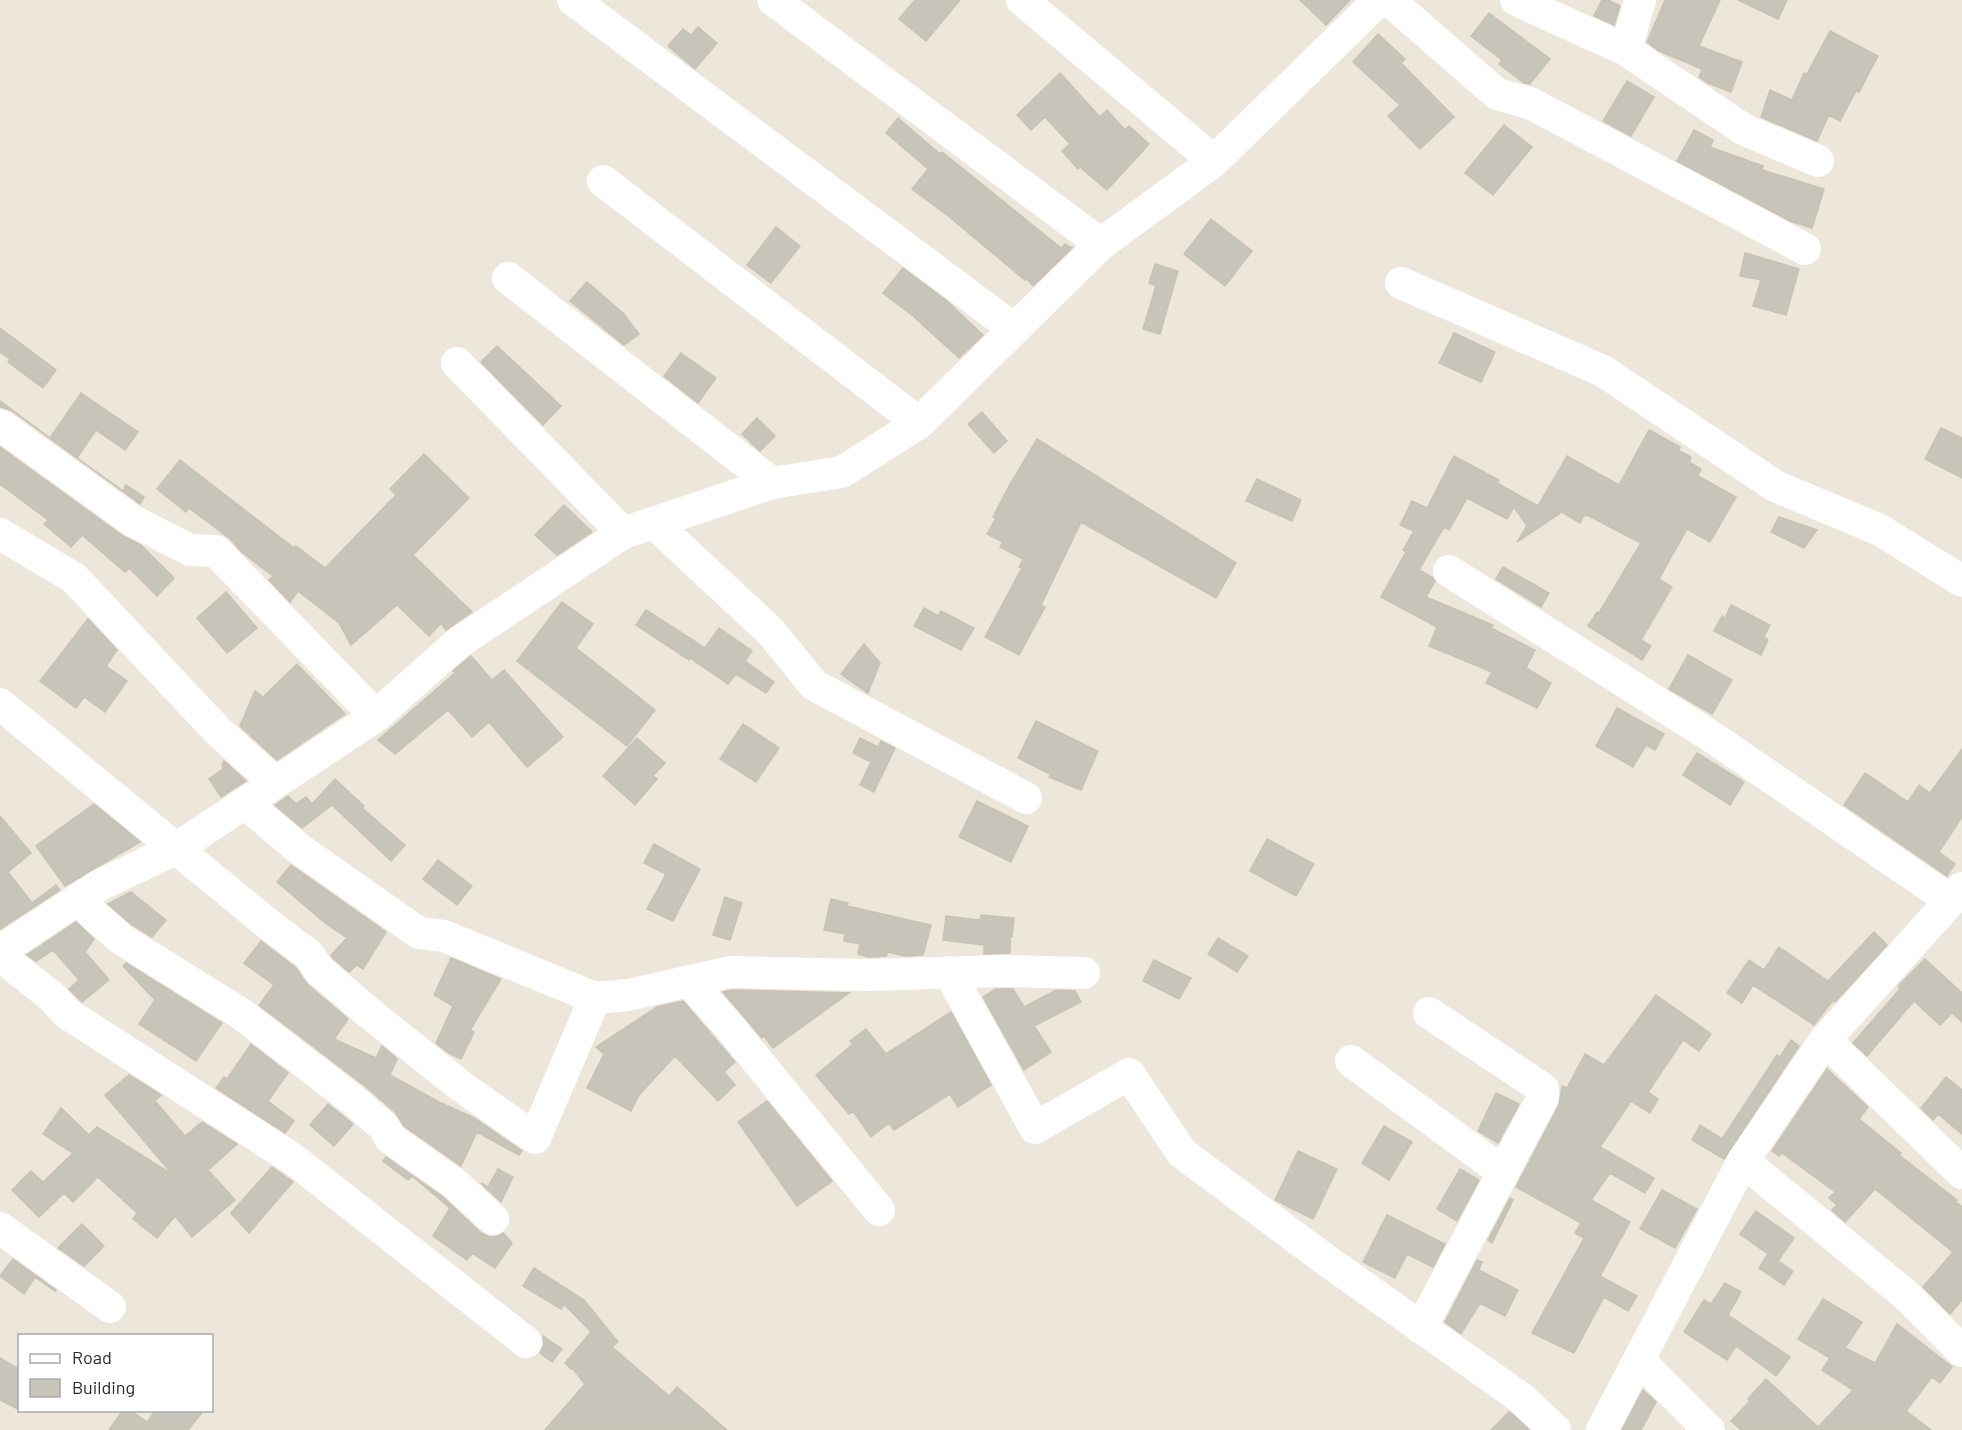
<svg xmlns="http://www.w3.org/2000/svg" width="1962" height="1430" font-family="Barlow,sans-serif">
<style>
.building{fill:#c7c4ba;stroke:#c8c2b5;stroke-width:1.5}
.lines{fill:none;stroke-linecap:round;stroke-linejoin:round}
.minor{stroke:#fff;stroke-width:32}
</style>
<rect width="100%" height="100%" fill="#ece6db"/>
<!-- building -->
<path class="building" d="M915,0H960L926,41L899,19Z
M1300,0H1350L1326,25Z
M1602,0H1608L1620,6L1614,25L1594,16Z
M1665,0H1720L1699,46L1742,62L1731,92L1708,83L1699,77L1702,69L1659,51L1647,42Z
M1738,0H1787L1778,19Z
M1489,13L1550,59L1530,84L1524,83L1499,64L1502,60L1471,36Z
M698,27L717,43L695,69L668,46L683,29L691,35Z
M1830,31L1878,56L1859,92L1856,91L1840,121L1829,115L1817,141L1761,117L1770,90L1792,100L1804,73L1807,74Z
M1378,34L1405,59L1401,63L1454,117L1420,149L1388,116L1400,105L1353,62Z
M1060,73L1100,117L1107,110L1125,130L1129,126L1149,144L1107,190L1080,167L1078,169L1062,151L1070,144L1045,117L1031,130L1017,115Z
M1627,81L1654,97L1631,136L1603,121Z
M898,118L940,154L942,152L1061,248L1065,244L1072,248L1033,286L1026,278L1025,280L947,215L912,189L928,169L886,133Z
M1504,125L1532,147L1493,195L1465,173Z
M1694,130L1713,140L1710,147L1763,166L1762,170L1824,189L1812,228L1790,221L1677,161Z
M1211,219L1252,251L1225,286L1184,254Z
M776,227L800,246L771,283L747,265Z
M1745,253L1799,269L1786,315L1753,306L1761,280L1740,276Z
M1155,264L1178,271L1160,334L1143,329L1156,286L1149,283Z
M903,268L947,301L983,335L959,358L913,316L883,293Z
M587,282L623,313L639,334L624,345L570,301Z
M0,328L56,370L43,388L8,362L10,359L0,352Z
M1454,333L1495,352L1481,382L1439,363Z
M497,346L561,406L543,425L481,362Z
M681,353L716,378L698,403L664,376Z
M81,393L138,432L125,450L96,430L77,458L123,491L126,485L144,497L140,504L11,410L0,407V401L50,438Z
M982,412L1007,441L994,453L968,424Z
M757,418L775,436L760,451L742,434Z
M1941,428L1962,438V478L1925,459Z
M1649,430L1680,447L1678,450L1691,457L1689,462L1701,469L1698,476L1736,497L1710,542L1687,529L1659,579L1672,587L1641,640L1651,646L1642,660L1588,626L1597,612L1599,613L1641,543L1585,514L1580,523L1562,512L1517,542L1527,526L1514,507L1507,519L1467,498L1449,530L1444,527L1419,570L1432,577L1435,581L1426,597L1493,625L1491,628L1535,650L1526,668L1551,683L1537,708L1486,683L1492,672L1429,646L1437,627L1381,597L1406,552L1403,550L1414,531L1400,525L1412,501L1427,508L1454,456L1499,480L1497,483L1538,506L1567,456L1619,485Z
M1037,439L1236,563L1216,598L1081,522L1041,605L1045,607L1019,655L985,637L1022,568L1019,567L1023,559L1000,547L1003,542L987,534L996,518L993,517L1009,486Z
M0,447L123,536L141,545L174,578L157,596L129,568L125,572L82,535L71,547L44,524L48,520L0,484Z
M424,454L469,498L413,555L472,612L446,630L441,623L429,636L397,605L351,645L339,623L298,591L290,602L269,580L273,576L243,553L229,538L189,508L186,512L157,489L180,460L294,548L296,546L325,568L396,495L390,489Z
M1257,479L1301,500L1292,521L1246,501Z
M564,505L592,532L557,555L535,535Z
M1779,517L1817,530L1804,548L1771,532Z
M1503,567L1549,593L1541,607L1496,579Z
M226,592L257,628L227,653L197,618Z
M562,602L593,624L576,648L655,710L627,746L517,661Z
M1731,605L1770,625L1764,637L1768,640L1761,655L1714,631L1722,616L1725,618Z
M924,608L938,616L941,611L974,628L961,650L914,626Z
M646,610L705,648L719,628L752,651L745,661L774,682L766,693L736,674L728,684L690,658L689,660L636,625Z
M88,619L117,650L106,666L127,681L105,712L84,697L76,708L40,681Z
M864,644L880,663L868,693L841,674Z
M1688,655L1732,680L1712,714L1669,689Z
M471,656L492,680L504,670L563,737L527,767L489,722L472,737L448,710L395,754L378,740L455,673L453,671Z
M297,664L345,714L277,760L240,726L255,691L263,697Z
M1617,708L1664,734L1655,750L1646,745L1633,767L1596,746Z
M1036,721L1098,751L1081,790L1049,777L1050,774L1018,758Z
M743,724L779,748L756,782L720,759Z
M637,738L665,763L653,776L657,779L635,805L603,776Z
M860,738L878,747L881,741L895,748L874,792L860,785L871,762L853,753Z
M1962,749V817L1939,852L1955,864L1947,876L1844,805L1865,773L1908,802L1919,785L1930,793Z
M1697,753L1744,782L1730,805L1683,775Z
M224,761L246,781L221,797L209,779L224,768L222,766Z
M335,779L364,806L362,808L405,845L391,861L332,805L302,828L275,805L288,796L296,804L306,797L312,804Z
M977,801L1028,826L1011,862L959,837Z
M94,804L140,842L65,886L36,846Z
M0,816L31,853L8,872L32,903L56,885L60,890L0,929Z
M1267,839L1314,864L1296,896L1250,871Z
M654,844L700,869L673,921L647,909L666,874L644,863Z
M438,860L472,886L457,905L423,879Z
M291,865L386,932L363,969L357,965L349,972L333,958L331,955L347,938L325,923L277,882Z
M131,892L166,920L152,937L132,925L108,904Z
M725,897L742,903L730,940L713,935Z
M831,899L848,903L847,906L931,925L923,955L905,956L888,952L886,956L868,957L858,954L860,944L844,941L845,934L824,930Z
M981,915L1014,918L1012,937H1010V953L984,954V945L943,940L946,916L980,920Z
M76,922L94,939L85,952L109,980L82,1002L69,989L79,980L53,950L36,961L27,955Z
M1874,932L1887,945L1835,1002L1833,1000L1814,1025L1753,985L1742,1003L1727,993L1749,960L1764,970L1779,947L1828,981Z
M1218,938L1248,956L1237,972L1208,954Z
M261,941L296,968L307,984L348,1019L334,1039L376,1058L382,1046L397,1059L390,1075L439,1102L474,1118L522,1151L519,1155L477,1132L461,1166L404,1126L396,1113L365,1086L259,1005L274,985L244,963Z
M451,958L501,979L470,1030L474,1032L461,1059L449,1053L436,1043L453,1006L434,995Z
M1925,959L1962,993V1022L1952,1013L1940,1025L1914,1001L1867,1056L1853,1043L1900,989L1898,986Z
M1154,960L1191,978L1179,999L1143,981Z
M126,963L222,1023L196,1061L139,1024L155,1000L123,966Z
M996,989H1013L1024,1007L1056,990L1075,991L1081,1002L1034,1026L1051,1052L1024,1070L983,997Z
M732,990L849,993L773,1048L764,1036L762,1038L723,992Z
M1656,995L1711,1034L1699,1051L1683,1040L1648,1092L1658,1099L1650,1113L1631,1101L1600,1147L1654,1178L1645,1193L1610,1173L1591,1200L1630,1222L1600,1276L1637,1296L1628,1311L1604,1297L1574,1353L1532,1333L1584,1238L1575,1233L1581,1223L1516,1187L1559,1105L1562,1086L1567,1088L1585,1054L1604,1065Z
M683,1001L735,1062L724,1072L735,1085L718,1101L675,1056L639,1095L631,1111L587,1088L604,1054L596,1047L657,1007Z
M951,1012L991,1085L958,1107L950,1094L894,1130L889,1123L871,1137L853,1111L849,1114L816,1075L853,1044L850,1041L866,1029L886,1054Z
M1791,1040L1799,1046L1724,1159L1692,1140L1700,1125L1722,1139L1777,1055L1780,1057Z
M251,1044L288,1073L268,1101L294,1121L285,1133L216,1088L224,1077L227,1079Z
M1827,1069L1868,1107L1859,1119L1901,1153L1899,1155L1957,1200L1955,1201L1962,1207V1300L1950,1314L1923,1287L1953,1252L1875,1189L1845,1222L1832,1210L1837,1205L1829,1198L1835,1192L1782,1153L1779,1156L1772,1151Z
M129,1075L161,1095L155,1101L185,1136L202,1122L237,1144L208,1170L235,1200L192,1237L175,1216L157,1238L133,1219L137,1213L98,1177L73,1202L64,1193L39,1217L12,1190L31,1171L43,1182L73,1153L43,1134L61,1108L89,1135L97,1127L173,1175L105,1095Z
M1946,1077L1962,1090V1134L1938,1114L1933,1120L1921,1108Z
M1496,1093L1519,1104L1498,1143L1478,1131Z
M767,1101L832,1181L797,1206L738,1122Z
M328,1104L353,1124L334,1146L310,1125Z
M1384,1126L1412,1142L1389,1180L1362,1163Z
M1298,1151L1337,1169L1313,1219L1275,1200Z
M386,1157L443,1197L481,1233L490,1237L498,1236L503,1233L512,1243L495,1268L472,1253L467,1260L433,1236L450,1208L412,1176L408,1180L383,1161Z
M272,1167L293,1182L249,1233L231,1213Z
M498,1169L513,1177L501,1202L481,1183L488,1187Z
M1460,1169L1479,1180L1457,1221L1437,1209Z
M1662,1190L1697,1209L1675,1248L1640,1229Z
M1510,1198L1513,1200L1492,1243L1488,1240Z
M1756,1211L1794,1238L1778,1261L1793,1271L1784,1285L1759,1268L1768,1254L1740,1234Z
M1387,1215L1445,1244L1433,1267L1407,1254L1395,1278L1363,1262Z
M82,1224L104,1246L84,1266L58,1248Z
M13,1259L56,1290L55,1291L35,1277L24,1294L0,1276Z
M1477,1260L1482,1262L1479,1270L1518,1290L1505,1316L1480,1303L1461,1334L1445,1322Z
M534,1268L584,1300L618,1342L612,1347L669,1396L677,1387L727,1430H545L585,1384L572,1368L571,1369L565,1363L591,1332L564,1304L561,1309L523,1286Z
M1725,1283L1741,1292L1728,1315L1790,1357L1776,1376L1736,1346L1727,1360L1684,1332L1704,1300L1711,1304Z
M1823,1299L1862,1322L1845,1348L1875,1363L1897,1324L1952,1367L1940,1383L1932,1377L1906,1411L1931,1430H1741L1731,1421L1750,1401L1748,1399L1766,1379L1818,1427L1853,1390L1822,1370L1830,1358L1798,1339Z
M543,1336L562,1349L552,1362L540,1353L544,1345Z
M0,1358L20,1370V1410L0,1400Z
M1643,1390L1656,1402L1641,1430H1622Z
M123,1410H130L147,1422L156,1410H204L188,1430H109Z
M1509,1412H1510L1529,1430H1491Z"/>
<g class="lines">
<!-- minor -->
<path class="minor" d="M573,0L1014,329
M773,0L1101,244
M1022,0L1214,161
M1389,0L1497,94L1530,103L1805,249
M1516,0L1626,50L1743,129L1818,161
M1626,50L1640,0
M603,181L919,423
M508,278L772,483
M1401,283L1603,371L1775,486L1880,530L1962,581
M457,363L623,533
M0,425L133,521L190,550L216,551L376,716
M654,523L771,632L814,685L1026,798
M0,534L74,578L216,729L275,783
M1449,571L1709,735L1950,900
M0,704L268,924L309,955L319,970L369,1013L462,1087L535,1138L595,998
M245,803L298,848L419,933L444,936L595,998L628,995L730,972L869,975L1002,971L1084,973
M79,899L94,915L121,939L240,1013L353,1100L384,1127L390,1138L454,1183L493,1219
M0,951L98,886L177,848L376,716L458,643L623,533L772,483L842,472L919,423L1101,244L1214,161L1379,0
M0,956L51,996L68,1014L293,1159L526,1342
M949,972L1035,1128L1129,1074L1182,1153L1326,1260L1521,1398L1555,1430
M689,981L728,1025L879,1210
M1825,1040L1962,1173
M1351,1061L1503,1172
M1743,1161L1906,1295L1962,1351
M0,1228L110,1307
M1421,1328L1543,1097V1089L1536,1084L1429,1013
M1639,1360L1709,1430
M1602,1430L1743,1161L1825,1040L1962,888"/>
</g>
<!-- legend -->
<rect x="18" y="1334" width="195" height="78" fill="#ffffff" stroke="#aaaaaa" stroke-width="1.5"/>
<rect x="30" y="1354" width="30" height="9" fill="#ffffff" stroke="#aaaaaa" stroke-width="1.5"/>
<text x="72" y="1364" font-size="18" fill="#2a2a2a">Road</text>
<rect x="30" y="1379" width="30" height="18" fill="#c7c4ba" stroke="#aaaaaa" stroke-width="1.5"/>
<text x="72" y="1394" font-size="18" fill="#2a2a2a">Building</text>
</svg>
